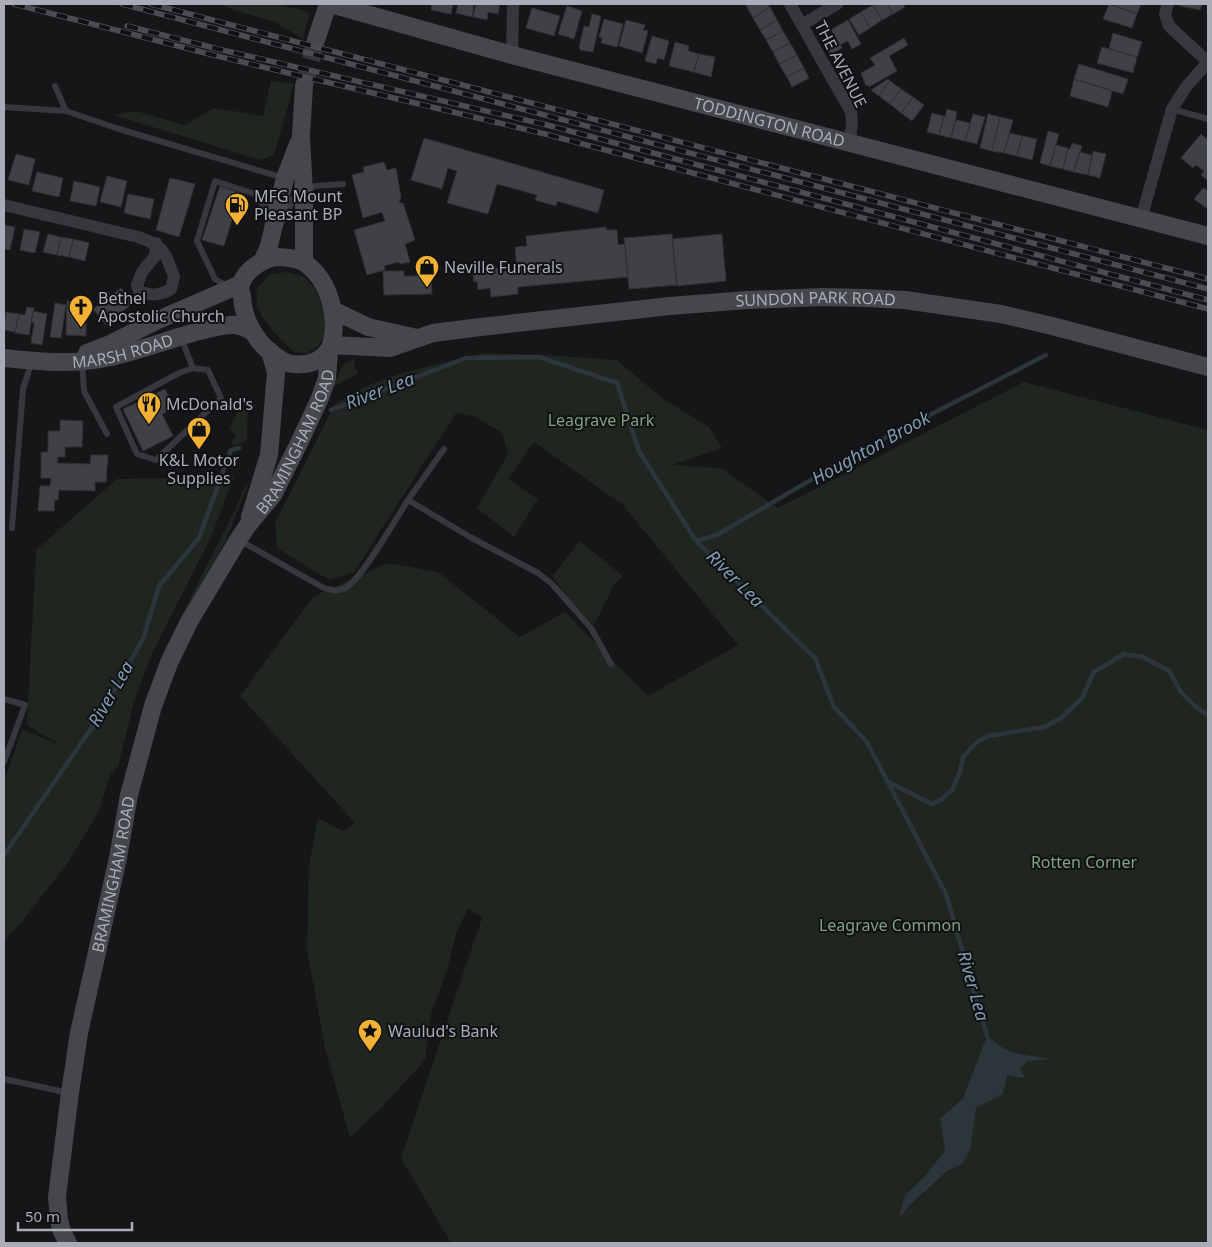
<svg xmlns="http://www.w3.org/2000/svg" width="1212" height="1247" font-family="'Noto Sans',sans-serif">
<style>
.green{fill:#1e261f}
.water{fill:#2c353c}
.lines{fill:none;stroke-linecap:round;stroke-linejoin:round}
.stream{stroke:#2c353c;stroke-width:4.5}
.building{fill:#404145;stroke:#303034}
.secondary-tunnel{stroke:#333438;stroke-width:18;stroke-dasharray:18 9;stroke-linecap:butt}
.lane{stroke:#37383d;stroke-width:6}
.street{stroke:#37383d;stroke-width:12}
.secondary{stroke:#45474d;stroke-width:18}
.rail-casing{stroke:#4a4c52;stroke-width:5.5}
.rail{stroke:#111113;stroke-width:4;stroke-dasharray:11;stroke-linecap:butt}
.labels{text-anchor:middle;stroke-width:4;stroke-linejoin:round;paint-order:stroke}
.street-label{font-size:16px;fill:#a8adb8;stroke:#111113}
.poi-label{font-size:16px;fill:#a8adb8;stroke:#111113;text-anchor:start}
.park-label{font-size:16px;fill:#7fa381;stroke:#111113}
.water-label{font-size:18px;font-style:italic;fill:#7f9bb3;stroke:#111113}
</style>
<rect width="100%" height="100%" fill="#161618"/>
<!-- green -->
<path class="green" d="M221,4H275L306,11L309,16L303,39L275,22L231,9Z
M271,81L294,84L274,155L260,160L114,115L136,111L185,125L214,108L263,116Z
M287,272L304,277L317,291L327,311L326,335L317,347L307,353L294,352L281,340L263,318L257,306L256,290L270,274Z
M483,353L547,355L617,360L662,398L709,427L722,448L672,465L721,468L778,508L1024,382L1208,430V1243H451L401,1158L482,918L468,908L456,934L448,967L431,1014L425,1060L382,1107L350,1138L325,1048L307,950L309,866L318,818L343,831L355,823L240,696L314,596L388,563L438,572L520,637L565,612L648,696L738,645L623,505L534,442L508,479L538,499L514,537L477,508L508,454L502,433L474,416L456,413L354,572L343,576L329,580L277,548L275,523L335,404C378,374 433,366 483,353Z
M354,358L355,367L358,374L333,387L343,365Z
M248,403L247,440L235,446L232,443L236,435L229,430L241,404Z
M234,477L211,537L150,658L134,702L118,767L110,775L99,811L69,861L22,922L4,941V782L22,729L62,746L27,725L36,550L117,479Z
M250,480L225,542L185,617L126,779L127,770L144,705L163,652L235,510L244,488Z
M580,541L623,576L614,585L594,625L569,599L552,576Z"/>
<!-- water -->
<path class="water" d="M987,1036L1004,1049L1019,1054L1051,1059L1028,1061L1020,1069L1025,1078L1007,1075L1003,1094L976,1108L970,1150L962,1164L947,1171L913,1202L899,1218L905,1195L926,1175L945,1151L940,1119L963,1098Z"/>
<g class="lines">
<!-- stream -->
<path class="stream" d="M331,410L466,358L539,357L617,383L639,451L696,541L815,658L834,707L867,742L946,894L987,1036
M696,541L717,535L860,451L1046,355
M887,781L931,804L940,801L952,790L960,772L963,757L976,743L988,736L1045,727L1061,718L1082,698L1094,672L1124,654L1143,657L1169,671L1181,692L1196,707L1208,715
M4,855L97,720L143,639L159,586L199,538L231,450L239,448"/>
</g>
<!-- building -->
<path class="building" d="M432,4H453L451,14L431,10Z
M458,4H474L472,17L456,13Z
M476,4H500L498,14L488,12L487,20L473,17Z
M748,4H768L770,7L753,18L746,5Z
M876,4H887L893,14L882,20L873,5Z
M887,4H902L905,7L893,14Z
M1109,4H1141L1137,14Z
M1109,4L1137,14L1132,28L1103,19Z
M1180,4H1202L1200,10L1180,6Z
M873,5L882,20L870,28L861,12Z
M567,6L582,11L574,39L558,34Z
M770,7L777,20L760,30L753,18Z
M532,8L560,16L554,36L526,28Z
M861,12L870,28L859,35L849,19Z
M592,14L601,16L593,52L580,50L579,47L584,26L589,27Z
M604,19L623,24L617,47L601,43L602,38L599,37Z
M626,20L645,25L643,30L648,31L642,53L619,46Z
M777,20L783,31L766,40L760,30Z
M848,20L861,44L852,49L848,41L840,45L831,30Z
M783,31L790,43L773,52L766,40Z
M1113,33L1142,42L1137,57L1109,49Z
M652,36L669,41L664,60L658,58L656,64L645,61Z
M835,36L842,48L830,55L823,43Z
M904,38L908,45L889,56L897,71L869,87L868,85L866,86L861,73L875,65L870,58Z
M675,42L689,46L688,51L699,54L694,72L669,66Z
M790,43L797,55L779,64L773,52Z
M1102,47L1137,57L1133,73L1097,63Z
M699,54L715,57L711,77L694,72Z
M797,55L804,68L787,77L779,64Z
M1079,64L1128,79L1123,94L1074,79Z
M804,68L809,78L792,87L787,77Z
M888,79L890,81L879,96L871,90Z
M1074,79L1112,91L1108,107L1070,96Z
M890,81L901,89L890,104L879,96Z
M901,89L913,97L901,113L890,104Z
M913,97L924,105L912,121L901,113Z
M947,109L957,112L951,138L939,135L944,116L945,117Z
M932,113L944,116L939,135L927,132Z
M973,114L985,117L977,144L965,141Z
M988,114L1000,117L992,151L980,148Z
M1000,117L1013,120L1004,153L992,151Z
M956,120L970,123L965,141L951,138Z
M1048,131L1059,134L1050,166L1040,163Z
M1010,133L1022,136L1017,156L1004,153Z
M1201,134L1208,140V181L1201,175L1204,171L1196,165L1193,168L1181,158Z
M1022,136L1037,139L1032,160L1017,156Z
M424,138L604,190L598,213L557,201L556,206L535,200L537,195L497,184L488,214L447,203L457,171L448,168L442,189L411,180Z
M1072,143L1082,146L1074,172L1063,169L1068,148L1070,149Z
M1056,145L1068,148L1063,169L1050,166Z
M1093,151L1106,154L1100,178L1088,175Z
M1079,152L1092,155L1088,175L1074,172Z
M16,154L35,159L29,185L8,180Z
M384,162L387,170L396,168L401,197L399,203H403L415,240L405,244L410,262L400,264L399,262L384,266L385,270L367,275L354,230L385,221L382,212L363,218L352,175L364,172L363,167Z
M37,172L63,178L59,197L32,191Z
M107,176L127,181L121,207L100,202Z
M170,178L195,184L179,237L156,230Z
M74,181L100,187L96,206L70,201Z
M220,186L240,193L224,246L202,240Z
M1203,188L1207,190L1208,188V206L1206,208L1194,199Z
M128,194L154,199L150,219L124,213Z
M4,225L15,227L10,250L4,249Z
M606,227V230H617L618,245L625,244L628,277L518,287V294L491,297L490,288L478,290L477,281L474,282L473,271L499,268V272L517,270L515,247L527,246L526,236Z
M24,229L40,232L35,253L20,250Z
M48,234L61,237L57,255L43,252Z
M672,234L677,285L629,289L624,238Z
M722,234L726,281L677,286L672,239Z
M61,237L73,239L69,257L57,255Z
M73,239L89,243L85,261L69,257Z
M431,268L432,294L384,295L383,271H404V276H417V269Z
M121,288L133,303L106,325L93,309L103,302L100,298L108,291L111,296Z
M67,301H86V336L66,335Z
M55,303L66,305L61,338L50,337Z
M27,307L34,308L29,335L15,333L19,314L25,315Z
M33,311L47,314L42,345L31,343L34,323L31,322Z
M6,312L19,314L15,332L4,330Z
M165,389L174,408L162,414L173,436L143,451L123,409Z
M60,420L83,421L82,447H65V457H58L57,463L90,464L91,455H108L106,482H95V491L59,490L58,500H55L54,511H38L40,486H50L51,478H41V452H48V431H60Z"/>
<g class="lines">
<!-- secondary-tunnel -->
<path class="secondary-tunnel" d="M304,86L316,40"/>
<!-- lane -->
<path class="lane" d="M55,86L66,111
M4,107L66,111L119,129L284,178
M1172,109L1208,119
M280,225L289,210L292,199L315,186L343,184
M227,286L215,279L197,241L215,181L255,194L263,205L277,207
M185,336L184,345L193,368L208,370L221,398L156,460L137,454L116,407L179,373L193,368
M82,363L84,391L107,434
M408,500L444,449
M12,528L23,389L32,361
M239,540L322,587C330,590 337,592 345,588C360,582 397,517 408,500L470,537L538,573L552,584L591,628L611,664
M4,699L25,705L4,762
M4,1079L69,1093"/>
<!-- street -->
<path class="street" d="M790,4L851,112L852,125L849,142
M1168,4L1165,14L1169,26L1208,62
M803,24L837,4
M512,55L513,4
M4,205L138,237C164,246 165,251 174,277L171,289C159,296 150,296 139,291L137,285L142,272L155,256L156,243
M1141,219L1172,109L1186,87L1208,62"/>
<!-- secondary -->
<g class="secondary">
<path id="s1" d="M331,4L512,55L1208,236"/>
<path d="M316,40L328,4"/>
<path d="M304,86L301,136L304,193V262"/>
<path d="M275,257C285,257 297,258 305,263C329,280 338,314 332,342C330,350 324,357 316,361C306,365 292,366 283,361C259,348 243,322 242,296C241,292 240,287 241,284C245,270 262,260 275,257Z"/>
<path d="M263,260L269,246L285,178L298,144"/>
<path d="M333,310L368,327L417,338"/>
<path id="s2" d="M331,345L390,348L433,333L480,327L670,306L747,300L823,297L865,298L905,300L1001,314L1052,326L1208,367"/>
<path d="M87,353L108,345L158,320L241,284"/>
<path id="s3" d="M4,358C36,361 68,365 100,359C131,354 161,342 192,333C205,330 217,326 230,325C238,324 245,328 252,331"/>
<path d="M250,517L269,455L276,373L270,351"/>
<path id="s4" d="M68,1243L62,1232L59,1220L57,1197L70,1093L79,1033L118,858L129,795L153,706L169,663L189,622L238,540L248,525L273,495L300,441L320,398L327,378L329,351"/>
</g>
<defs>
<path id="rail" d="M14,4L217,56L545,134L1208,309
M122,4L1208,289
M151,4L1208,279
M127,26L218,49L547,125L1208,300"/>
</defs>
<!-- rail casing -->
<use href="#rail" class="rail-casing"/>
<!-- rail -->
<use href="#rail" class="rail"/>
</g>
<!-- icons -->
<defs>
<symbol id="fuel-pin" viewBox="-11 -11 22 30"><path d="M0 17L-7.5 6A9.5 9.5 0 1 1 7.5 6Z" fill="#f2b134" stroke="#111113"/><path d="M-5.5-6h7V0h2V4h1.3V-2.5L3-4.5l.8-.8L6-3V5H2.5V1h-1V6h-7ZM-4.2-4.7v3.2H.2V-4.7Z" fill="#111"/></symbol>
<symbol id="shop-pin" viewBox="-11 -11 22 30"><path d="M0 17L-7.5 6A9.5 9.5 0 1 1 7.5 6Z" fill="#f2b134" stroke="#111113"/><path d="M-5-2.5h2.3a2.7 3.5 0 0 1 5.4 0H5L5.5 6h-11ZM-1.5-2.5h3a1.5 2.3 0 0 0-3 0Z" fill="#111"/></symbol>
<symbol id="church-pin" viewBox="-11 -11 22 30"><path d="M0 17L-7.5 6A9.5 9.5 0 1 1 7.5 6Z" fill="#f2b134" stroke="#111113"/><path d="M-1.2-6h2.4v3.5h3.3v2.4h-3.3V6h-2.4V-.1h-3.3v-2.4h3.3Z" fill="#111"/></symbol>
<symbol id="restaurant-pin" viewBox="-11 -11 22 30"><path d="M0 17L-7.5 6A9.5 9.5 0 1 1 7.5 6Z" fill="#f2b134" stroke="#111113"/><path d="M-5-6h1v4h1v-4h1v4h1v-4h1v5L-1.5 .5V6h-2V.5L-5-1ZM5-6V6H3V1.5H1.5Q1.5-4 5-6Z" fill="#111"/></symbol>
<symbol id="sight-pin" viewBox="-11 -11 22 30"><path d="M0 17L-7.5 6A9.5 9.5 0 1 1 7.5 6Z" fill="#f2b134" stroke="#111113"/><path d="M0-6L1.8-2.2L6-1.7L2.9 1.2L3.7 5.4L0 3.3L-3.7 5.4L-2.9 1.2L-6-1.7L-1.8-2.2Z" fill="#111"/></symbol>
</defs>
<g fill-rule="evenodd">
<use href="#fuel-pin" x="223" y="191" width="28" height="38"/>
<use href="#shop-pin" x="413" y="253" width="28" height="38"/>
<use href="#church-pin" x="67" y="293" width="28" height="38"/>
<use href="#restaurant-pin" x="135" y="390" width="28" height="38"/>
<use href="#shop-pin" x="185" y="415" width="28" height="38"/>
<use href="#sight-pin" x="356" y="1017" width="28" height="38"/>
</g>
<g class="labels">
<!-- street labels -->
<g class="street-label">
<text transform="translate(841 64) rotate(63)" y="6">THE AVENUE</text>
<text dy="6" stroke="none"><textPath href="#s1" startOffset="454">TODDINGTON ROAD</textPath></text>
<text dy="6" stroke="none"><textPath href="#s2" startOffset="489">SUNDON PARK ROAD</textPath></text>
<text dy="6" stroke="none"><textPath href="#s3" startOffset="120">MARSH ROAD</textPath></text>
<text dy="6" stroke="none"><textPath href="#s4" startOffset="851">BRAMINGHAM ROAD</textPath></text>
<text dy="6" stroke="none"><textPath href="#s4" startOffset="376">BRAMINGHAM ROAD</textPath></text>
</g>
<!-- poi labels -->
<g class="poi-label">
<text x="254" y="202">MFG Mount<tspan x="254" dy="18">Pleasant BP</tspan></text>
<text x="444" y="273">Neville Funerals</text>
<text x="98" y="304">Bethel<tspan x="98" dy="18">Apostolic Church</tspan></text>
<text x="166" y="410">McDonald's</text>
<text x="199" y="466" text-anchor="middle">K&amp;L Motor<tspan x="199" dy="18">Supplies</tspan></text>
<text x="388" y="1037">Waulud's Bank</text>
</g>
<!-- park labels -->
<g class="park-label">
<text x="601" y="426">Leagrave Park</text>
<text x="1084" y="868">Rotten Corner</text>
<text x="890" y="931">Leagrave Common</text>
</g>
<!-- water labels -->
<g class="water-label">
<text transform="translate(380 391) rotate(-21)" y="6">River Lea</text>
<text transform="translate(871 448) rotate(-29)" y="6">Houghton Brook</text>
<text transform="translate(735 579) rotate(45)" y="6">River Lea</text>
<text transform="translate(111 694) rotate(-60)" y="6">River Lea</text>
<text transform="translate(973 986) rotate(74)" y="6">River Lea</text>
</g>
</g>
<!-- border -->
<rect width="1212" height="1247" fill="none" stroke="#a8adb8" stroke-width="10"/>
<!-- scale -->
<path d="M18 1222v8h114v-8" fill="none" stroke="#a8adb8" stroke-width="2.5"/>
<text x="25" y="1222" font-size="15" fill="#a8adb8" stroke="#111113" stroke-width="4" paint-order="stroke">50 m</text>
</svg>
